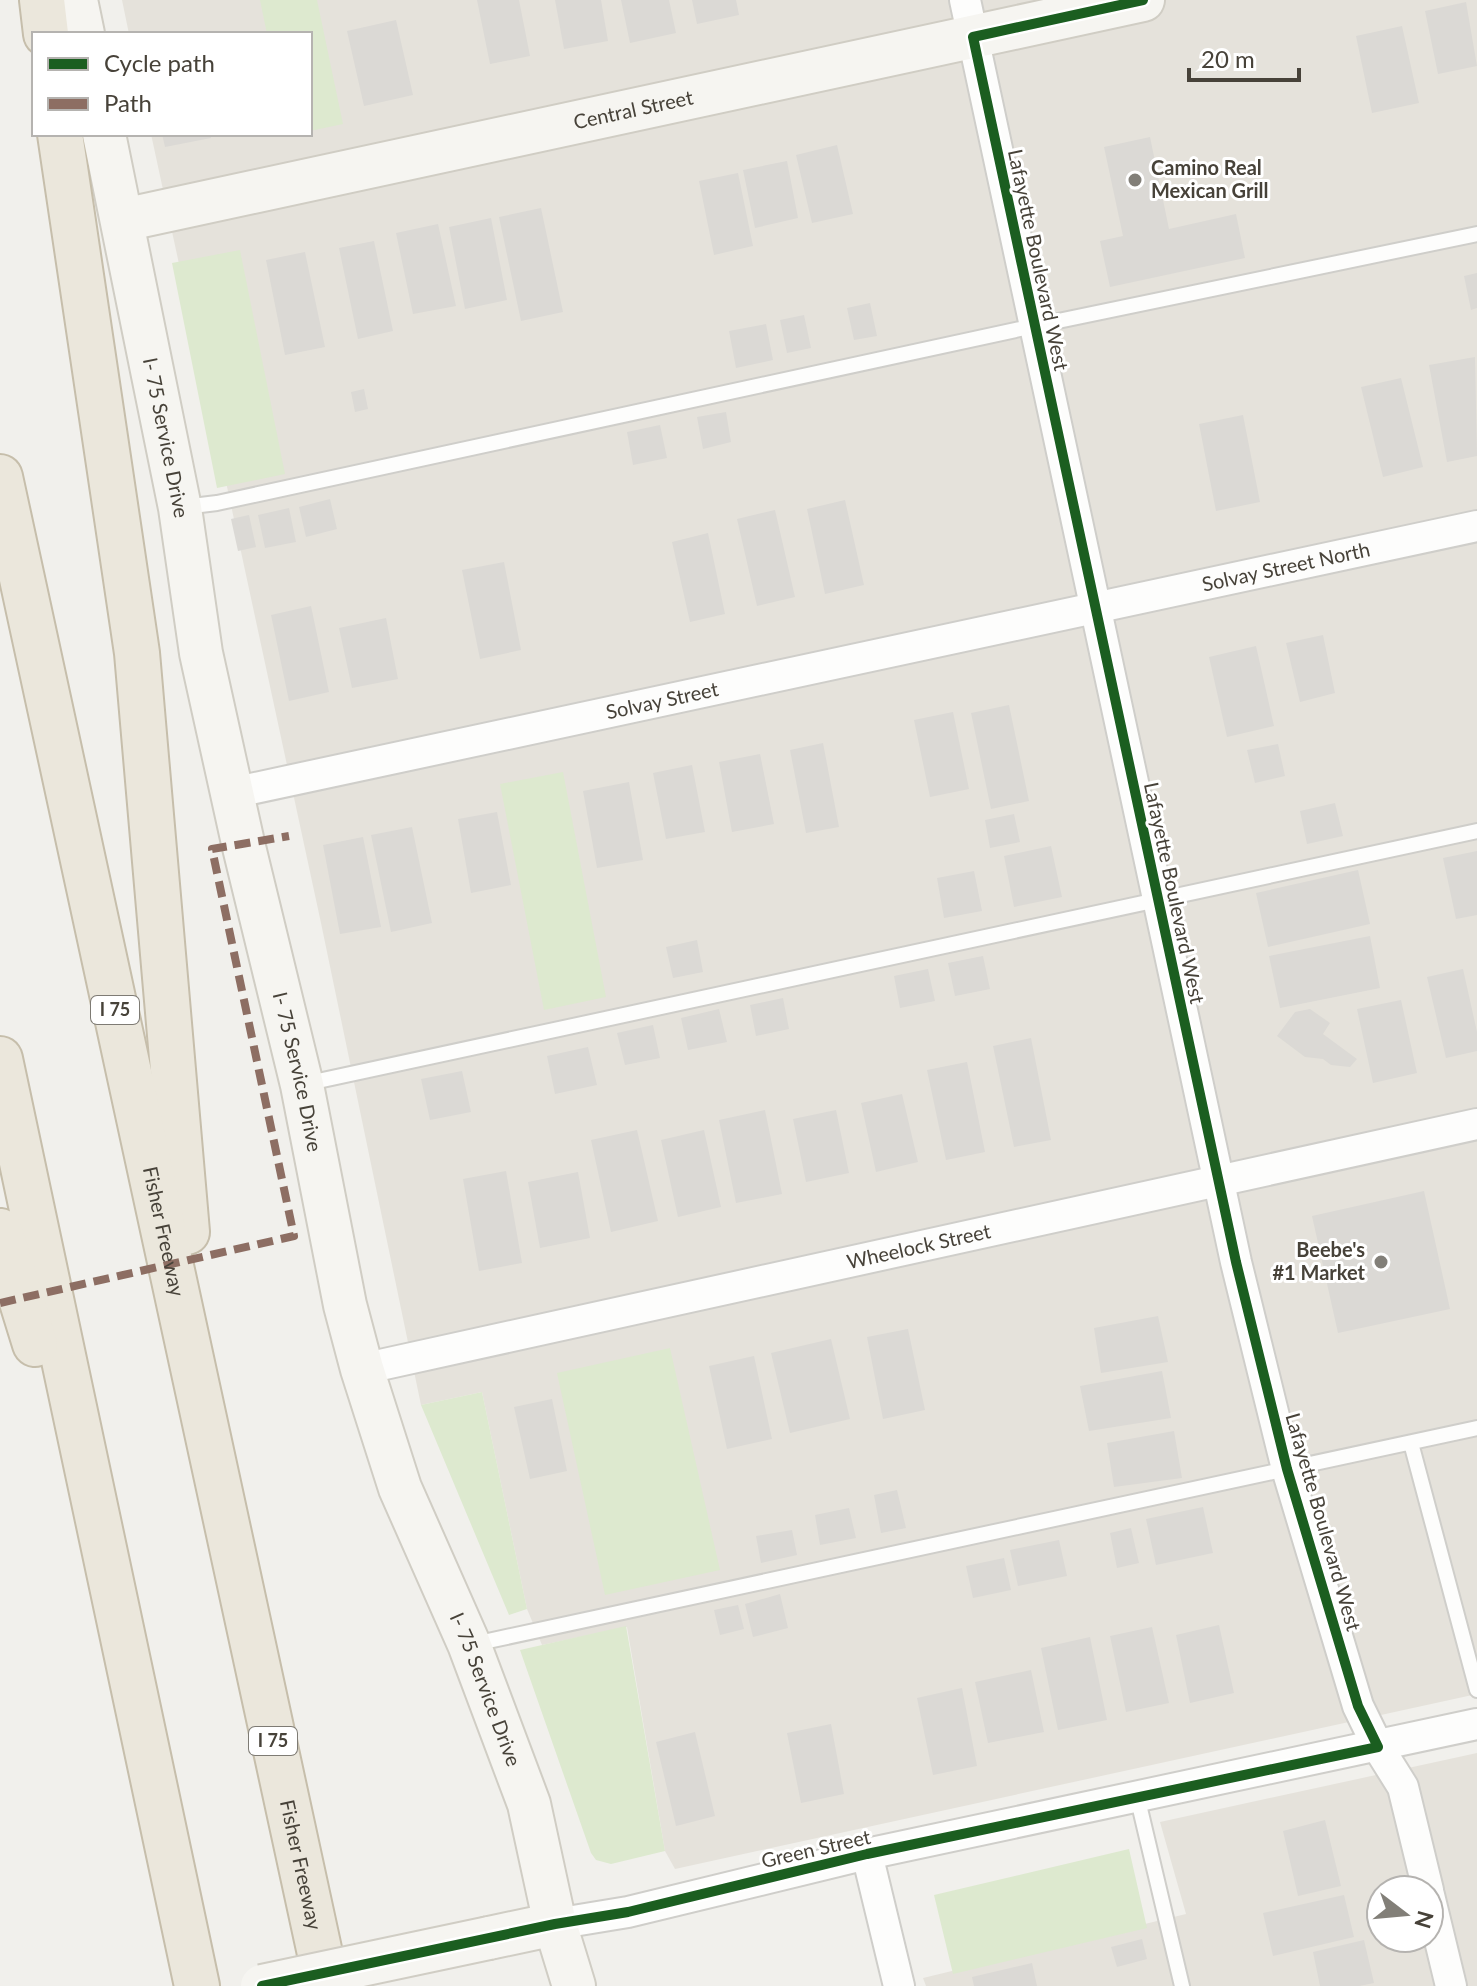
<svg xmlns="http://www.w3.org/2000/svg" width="1477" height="1986" font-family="Lato,sans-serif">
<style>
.residential{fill:#e5e2db;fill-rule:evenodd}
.green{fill:#dde9cf}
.building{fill:#dbd9d5}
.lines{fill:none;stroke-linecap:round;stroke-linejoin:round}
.lane-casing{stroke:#cfceca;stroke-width:18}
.street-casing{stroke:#cfceca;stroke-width:34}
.secondary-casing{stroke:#d0cdc4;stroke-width:46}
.highway-casing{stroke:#c6beab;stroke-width:48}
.lane{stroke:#fdfdfc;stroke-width:14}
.street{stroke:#fdfdfc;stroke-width:30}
.secondary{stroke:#f6f5f1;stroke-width:42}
.highway{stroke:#ebe7dc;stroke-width:44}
.secondary-bridge-casing{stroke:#d0cdc4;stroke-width:46;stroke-linecap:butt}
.secondary-bridge{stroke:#f6f5f1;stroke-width:42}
.quiet{stroke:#8d6e63;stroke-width:8;stroke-dasharray:16 8;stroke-linecap:butt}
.cycleway-casing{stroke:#fff;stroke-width:15}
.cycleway{stroke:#1b5e20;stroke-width:10}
.poi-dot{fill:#827f78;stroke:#fff;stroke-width:3}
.labels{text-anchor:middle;stroke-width:6;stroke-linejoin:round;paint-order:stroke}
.shield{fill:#fff;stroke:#7e7b74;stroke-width:2}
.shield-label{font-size:18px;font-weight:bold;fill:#474239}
.street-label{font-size:20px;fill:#474239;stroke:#fff}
.poi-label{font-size:20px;font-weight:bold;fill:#474239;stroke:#fff;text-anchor:start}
</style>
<rect width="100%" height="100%" fill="#f1f0ec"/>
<!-- residential -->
<path class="residential" d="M122,0H1477V1694L675,1869L665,1851L627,1627L542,1645L527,1609L482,1392L421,1405L321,923L151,134H310V34H129Z
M1477,1753V1986H926L923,1978L1186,1914L1160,1822ZM1381,1890H1429V1938H1381Z"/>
<!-- green -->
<path class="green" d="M260,0H317L343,124L310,131V34H267Z
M240,250L285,474L217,488L172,263Z
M563,772L606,997L544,1010L500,784Z
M670,1348L720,1570L605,1595L557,1373Z
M482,1392L527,1609L509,1615L421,1405Z
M626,1626L665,1851L611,1864L596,1860L591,1853L520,1650Z
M1129,1849L1147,1928L953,1974L934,1895Z"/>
<!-- building -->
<path class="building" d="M477,0H519L530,56L490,64Z
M555,0H601L608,41L564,49Z
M621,0H669L676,33L630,43Z
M692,0H736L739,15L697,24Z
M1466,2L1477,66L1438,74L1425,11Z
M396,20L413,95L364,106L347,31Z
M1402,26L1419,103L1372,113L1356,36Z
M162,134H211V138L165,147Z
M1150,137L1169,229L1236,214L1245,258L1110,287L1100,241L1123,236L1104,147Z
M837,145L853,214L812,223L796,155Z
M787,161L798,218L755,228L743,170Z
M738,173L753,246L714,255L699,181Z
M541,208L563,312L521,321L499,217Z
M491,218L507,300L465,309L449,227Z
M438,224L456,306L413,314L396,233Z
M374,241L393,331L358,339L339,248Z
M305,252L325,347L285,355L266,260Z
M1477,273V308L1471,310L1464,276Z
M870,303L877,336L854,340L847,308Z
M804,315L811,348L787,353L780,320Z
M766,324L773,360L736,368L729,331Z
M1475,357L1477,456L1447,462L1429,365Z
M1401,378L1423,467L1383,477L1361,387Z
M364,389L368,409L355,412L351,392Z
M726,412L731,442L703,449L697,417Z
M1243,415L1260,502L1216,511L1199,424Z
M660,425L667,458L633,465L627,432Z
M330,499L337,529L306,537L299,507Z
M845,500L864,585L825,594L807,509Z
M289,508L296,542L265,548L258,515Z
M775,510L795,597L757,606L737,519Z
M249,515L256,547L238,551L231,519Z
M708,533L725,614L690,622L672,542Z
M504,562L521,650L480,659L462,570Z
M311,606L329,692L289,701L271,615Z
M386,618L398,679L352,688L339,628Z
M1323,635L1335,693L1300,702L1286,643Z
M1256,646L1274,726L1227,737L1209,657Z
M1009,705L1029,801L991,809L971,713Z
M953,712L969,789L930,797L914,720Z
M823,743L839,827L806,833L790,750Z
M1278,744L1285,776L1255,783L1247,750Z
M760,754L774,824L732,832L719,762Z
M692,765L705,832L666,839L653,773Z
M629,782L643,860L597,868L583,791Z
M1335,803L1343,836L1307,844L1300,811Z
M497,812L511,885L471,893L458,819Z
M1014,814L1020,842L990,848L985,820Z
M412,827L432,923L391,932L371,835Z
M363,837L381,927L340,934L323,845Z
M1051,846L1062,897L1014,907L1004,856Z
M1477,851V915L1456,919L1443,858Z
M1358,870L1370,924L1268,947L1256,893Z
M974,871L982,911L944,918L937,878Z
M1370,936L1380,988L1280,1008L1269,956Z
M697,940L703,972L673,978L666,947Z
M983,956L990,989L955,996L948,963Z
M928,969L935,1001L900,1008L894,976Z
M1463,969L1477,1032V1051L1446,1058L1427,977Z
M783,998L789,1029L756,1036L750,1005Z
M1401,1000L1417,1073L1373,1083L1357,1009Z
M719,1009L727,1042L688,1050L681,1018Z
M1310,1009L1330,1023L1323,1034L1357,1059L1350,1067L1331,1065L1323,1059L1305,1057L1277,1036L1295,1012Z
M653,1025L660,1058L625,1065L617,1033Z
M1031,1038L1051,1140L1014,1147L993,1046Z
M588,1047L597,1085L555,1094L547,1056Z
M967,1062L985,1152L946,1160L927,1070Z
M462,1071L471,1112L430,1120L421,1079Z
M902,1094L918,1162L876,1172L861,1103Z
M765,1110L782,1194L736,1203L719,1120Z
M836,1110L849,1173L806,1182L793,1119Z
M637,1130L658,1221L611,1232L591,1140Z
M704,1130L721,1207L678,1217L661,1140Z
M506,1171L522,1263L479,1271L463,1179Z
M578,1172L590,1238L540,1248L528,1182Z
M1424,1191L1450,1309L1338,1333L1312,1216Z
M1158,1316L1168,1362L1101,1373L1094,1328Z
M908,1329L925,1410L883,1419L867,1337Z
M831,1339L850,1419L790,1433L771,1353Z
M754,1356L772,1439L727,1449L709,1366Z
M1162,1371L1171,1418L1089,1431L1080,1386Z
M552,1399L567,1471L530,1479L514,1407Z
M1174,1431L1182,1478L1114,1487L1107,1443Z
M897,1490L906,1528L881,1533L874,1495Z
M1203,1507L1213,1553L1156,1565L1146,1519Z
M849,1508L856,1538L820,1545L815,1515Z
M1131,1528L1139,1563L1117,1568L1110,1533Z
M792,1530L797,1555L761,1563L756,1536Z
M1059,1540L1067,1576L1018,1586L1010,1550Z
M1004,1558L1011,1590L973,1598L966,1566Z
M780,1594L788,1628L753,1637L745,1604Z
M738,1605L744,1629L720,1635L714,1610Z
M1219,1625L1234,1693L1190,1703L1176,1635Z
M1152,1627L1169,1703L1126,1712L1110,1636Z
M1090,1637L1107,1720L1058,1730L1041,1648Z
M1031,1670L1044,1732L988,1743L975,1682Z
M962,1688L977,1766L933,1775L917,1698Z
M831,1724L844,1794L801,1803L787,1733Z
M695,1732L715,1816L676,1826L656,1742Z
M1325,1820L1341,1886L1298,1896L1283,1831Z
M1344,1895L1354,1937L1273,1956L1263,1913Z
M1142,1939L1147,1959L1117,1967L1111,1947Z
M1364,1940L1374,1983L1359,1986H1320L1313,1952Z
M1032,1963L1037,1986H974L972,1977Z"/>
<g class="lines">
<defs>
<path id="lane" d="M184,507L217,503L1034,326L1477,234
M304,1084L1477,831
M1411,1443L1477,1690
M474,1644L1477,1428
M1137,1796L1182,1986"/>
<g id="street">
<path d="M965,0L1236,1262L1287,1469L1358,1706L1378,1747L1403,1787L1428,1890"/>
<path id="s1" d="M232,793L1477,526"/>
<path id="s2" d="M362,1369L1477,1124"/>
<path d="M867,1854L899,1986"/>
<path d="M1429,1895L1451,1986"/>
<path d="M555,1924L628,1912L867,1854L1477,1724"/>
</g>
<g id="secondary">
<path d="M76,0L83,34"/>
<path id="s3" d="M104,134L180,508L201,653L243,843L302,1085L345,1305L362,1369L400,1488L469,1644L529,1804L555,1924L574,1986"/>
<path id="s4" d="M123,220L1143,0"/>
<path d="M489,1938L555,1924"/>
</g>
<g id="highway">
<path d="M42,0L46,34"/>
<path d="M60,134L137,653L187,1232"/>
<path id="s5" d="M0,477L327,1986"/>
<path d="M0,1059L197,1986"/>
<path d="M0,1231L35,1344"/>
</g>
</defs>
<!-- lane casing -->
<use href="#lane" class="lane-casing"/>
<!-- street casing -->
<use href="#street" class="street-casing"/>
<!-- secondary casing -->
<use href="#secondary" class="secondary-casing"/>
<!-- highway casing -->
<use href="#highway" class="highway-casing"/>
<!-- lane -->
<use href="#lane" class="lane"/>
<!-- street -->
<use href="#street" class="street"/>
<!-- secondary -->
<use href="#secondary" class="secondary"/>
<!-- highway -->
<use href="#highway" class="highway"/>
<defs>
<path id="secondary-bridge" d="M262,1986L489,1938"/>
</defs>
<!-- secondary-bridge casing -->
<use href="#secondary-bridge" class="secondary-bridge-casing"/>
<!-- secondary-bridge -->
<use href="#secondary-bridge" class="secondary-bridge"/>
<!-- quiet -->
<path class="quiet" d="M0,1303L294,1236L212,849L289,836"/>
<defs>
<path id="cycleway" d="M262,1986L555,1924L628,1912L867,1854L1378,1747L1358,1706L1287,1469L1236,1262L973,37L1143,0"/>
</defs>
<!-- cycleway casing -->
<use href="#cycleway" class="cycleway-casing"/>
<!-- cycleway -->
<use href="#cycleway" class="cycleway"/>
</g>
<!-- markers -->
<g class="poi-dot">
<circle cx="1135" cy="180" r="8"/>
<circle cx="1381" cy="1262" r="8"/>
</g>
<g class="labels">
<!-- shield labels -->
<g class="shield">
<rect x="91" y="996" width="48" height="28" rx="6"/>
<rect x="249" y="1727" width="48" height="28" rx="6"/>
</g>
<g class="shield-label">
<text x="115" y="1016">I 75</text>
<text x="273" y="1747">I 75</text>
</g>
<!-- street labels -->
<g class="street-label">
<text dy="7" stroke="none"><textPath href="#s4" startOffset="522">Central Street</textPath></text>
<text transform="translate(1038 260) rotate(78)" y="7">Lafayette Boulevard West</text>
<text dy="7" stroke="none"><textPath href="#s3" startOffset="310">I- 75 Service Drive</textPath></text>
<text dy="7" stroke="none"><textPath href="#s1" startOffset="1078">Solvay Street North</textPath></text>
<text dy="7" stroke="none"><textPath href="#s1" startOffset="440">Solvay Street</textPath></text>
<text transform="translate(1174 893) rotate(78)" y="7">Lafayette Boulevard West</text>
<text dy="7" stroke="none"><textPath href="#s3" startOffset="958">I- 75 Service Drive</textPath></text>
<text dy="7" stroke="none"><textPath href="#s5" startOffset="772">Fisher Freeway</textPath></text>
<text dy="7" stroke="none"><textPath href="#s2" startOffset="570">Wheelock Street</textPath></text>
<text transform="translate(1323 1522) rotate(74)" y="7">Lafayette Boulevard West</text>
<text dy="7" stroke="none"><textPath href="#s3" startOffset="1606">I- 75 Service Drive</textPath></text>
<text transform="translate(816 1849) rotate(-13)" y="7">Green Street</text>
<text dy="7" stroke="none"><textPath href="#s5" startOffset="1420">Fisher Freeway</textPath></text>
</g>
<!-- poi labels -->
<g class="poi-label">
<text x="1151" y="175">Camino Real<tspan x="1151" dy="23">Mexican Grill</tspan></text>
<text x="1365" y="1257" text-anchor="end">Beebe's<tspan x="1365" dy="23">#1 Market</tspan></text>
</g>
</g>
<!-- legend -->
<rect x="32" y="32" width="280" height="104" fill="#ffffff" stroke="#b5b3b0" stroke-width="2"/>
<rect x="48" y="58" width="40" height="12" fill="#1b5e20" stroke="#b5b3b0" stroke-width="2"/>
<text x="104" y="72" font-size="24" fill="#474239">Cycle path</text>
<rect x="48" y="98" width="40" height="12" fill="#8d6e63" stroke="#b5b3b0" stroke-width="2"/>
<text x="104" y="112" font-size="24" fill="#474239">Path</text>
<!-- north arrow -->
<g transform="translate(1405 1914) rotate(106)"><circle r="38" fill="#ffffff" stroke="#b5b3b0" stroke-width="2"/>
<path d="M0-6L14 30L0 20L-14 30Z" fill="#827f78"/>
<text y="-12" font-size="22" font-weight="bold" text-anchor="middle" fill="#474239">N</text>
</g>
<!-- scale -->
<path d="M1189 68v12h110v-12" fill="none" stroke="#474239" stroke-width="4"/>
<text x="1201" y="68" font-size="24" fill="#474239" stroke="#ffffff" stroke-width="6" paint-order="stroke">20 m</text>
</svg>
